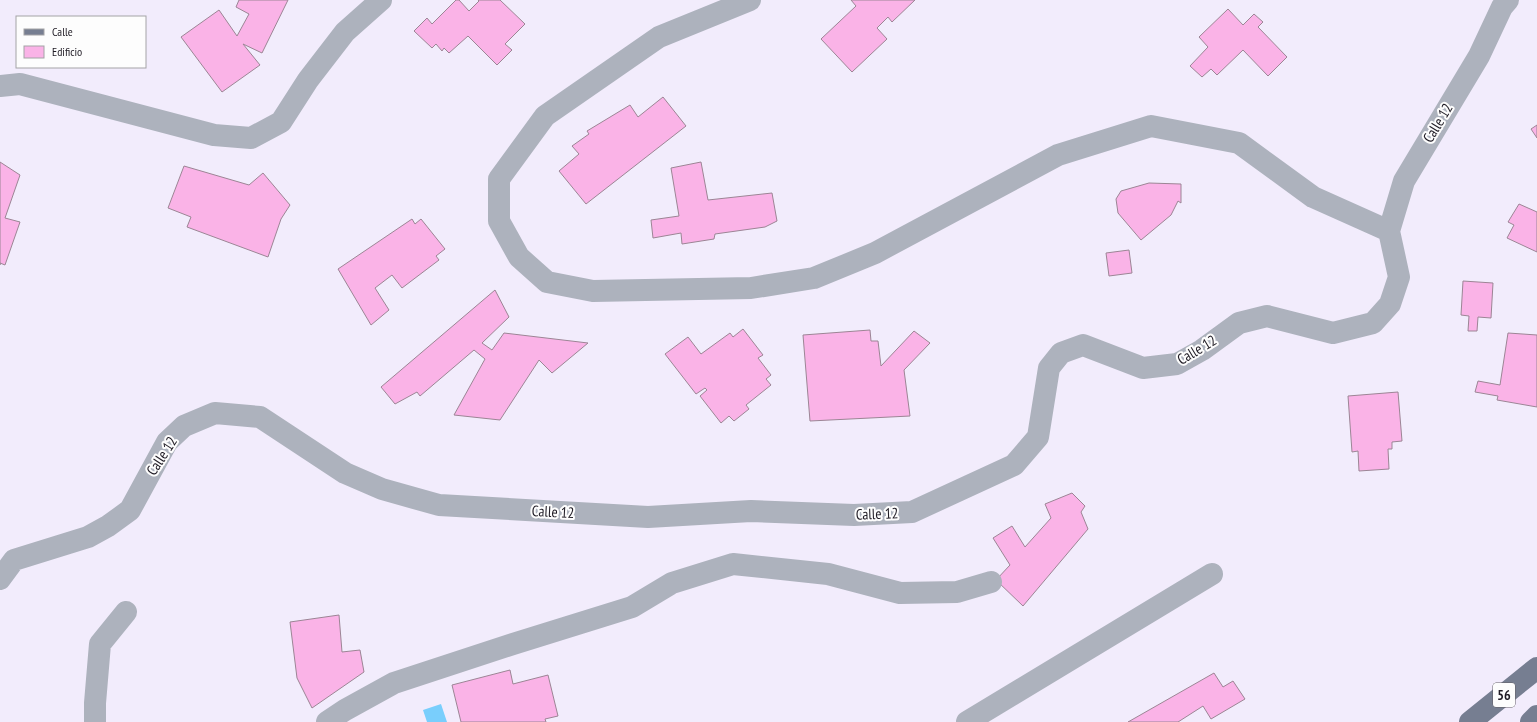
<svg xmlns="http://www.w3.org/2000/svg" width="1537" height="722" font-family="'PT Sans Narrow',sans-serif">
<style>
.water{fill:#79cefc}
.building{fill:#fab3e7;stroke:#9c8595}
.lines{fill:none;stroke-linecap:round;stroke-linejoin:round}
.minor{stroke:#adb2bd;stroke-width:22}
.primary{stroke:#767e91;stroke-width:22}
.labels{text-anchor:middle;stroke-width:4;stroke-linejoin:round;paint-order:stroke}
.shield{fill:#fdfdfd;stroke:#625f65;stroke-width:1}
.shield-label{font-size:14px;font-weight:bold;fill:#1f1b24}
.street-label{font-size:15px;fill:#1f1b24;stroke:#fdfdfd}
</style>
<rect width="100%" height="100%" fill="#f2ecfc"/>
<!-- water -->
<path class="water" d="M441,704L447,722H427L423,710Z"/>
<!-- building -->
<path class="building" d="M239,0H288L262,53L243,44L260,65L222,92L181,37L219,10L237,36L249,14L236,7Z
M456,0H459L469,11L479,1L478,0H500L525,24L505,44L512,50L497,65L468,36L449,53L444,48L442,51L436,44L432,48L414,31L427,18L432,24Z
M851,0H915L892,22L888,17L877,28L887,39L852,72L821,39L856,6Z
M1228,9L1243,25L1254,14L1263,22L1258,27L1287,57L1268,76L1243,50L1217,75L1211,69L1202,77L1190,66L1208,47L1199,37Z
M663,97L686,126L586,204L559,171L579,154L572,146L589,134L587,131L630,105L638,117Z
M1537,125V138L1531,129Z
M0,162L20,175L5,218L20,222L5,265L0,263V265Z
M701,162L708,200L772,193L777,221L765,227L715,234L714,239L682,244L681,233L653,238L651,220L679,216L671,168Z
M184,166L249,185L263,173L290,205L281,219L268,257L187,227L191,217L168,208Z
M1149,183L1181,184V203L1178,201L1171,215L1141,240L1118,213L1116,199L1121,191Z
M1519,204L1537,212V252L1507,238L1514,225L1508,222Z
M412,219L415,224L421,219L445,249L436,256L439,260L402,288L392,275L375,288L389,310L371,325L338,269Z
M1129,250L1132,273L1109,276L1106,253Z
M1463,281L1493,283L1491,318L1478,317L1477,331H1468L1469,316L1461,315Z
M495,290L509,317L482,343L492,350L504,333L588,343L552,373L539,360L500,420L454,415L485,359L474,350L420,396L417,392L395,404L381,387Z
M743,329L763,355L758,358L771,375L766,379L771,385L746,405L749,409L734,421L729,416L721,423L700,396L707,390L705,388L696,394L665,354L688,337L701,354L730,333L733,337Z
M870,330L871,341H878L881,366L914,331L930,343L904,370L910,416L810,421L803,335Z
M1508,333L1537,335V407L1497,400L1498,396L1475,392L1478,381L1500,385Z
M1398,392L1402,441L1392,442V449H1388L1389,469L1359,471L1358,451L1352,452L1348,396Z
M1072,493L1085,506L1081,512L1088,529L1023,606L996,580L1010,565L993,538L1012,526L1025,547L1051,518L1045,504Z
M339,615L342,652L360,650L364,672L312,708L297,678L290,622Z
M510,670L513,684L548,675L558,716L545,719L546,722H461L452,685Z
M1214,673L1223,687L1233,681L1245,699L1211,719L1203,706L1178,722H1128Z"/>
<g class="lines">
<!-- minor -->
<path class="minor" d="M750,0L659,37L545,116L499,179V221L519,257L547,282L593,291L751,288L814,278L875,253L1058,155L1151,126L1239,143L1313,197L1389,231
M0,86L20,84L214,135L251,138L281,122L308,80L345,32L381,0
M0,579L14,560L88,537L108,526L130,510L167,442L184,426L215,413L260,417L345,473L382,489L439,505L648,517L751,511L854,515L912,512L1014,465L1038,437L1049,368L1061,353L1083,345L1143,368L1177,364L1202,350L1239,323L1267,316L1333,333L1373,323L1390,304L1399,277L1389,231L1404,181L1479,56L1502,7L1508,0
M95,722V703L100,644L126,612
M327,722L345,710L394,683L513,644L632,607L672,583L733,564L828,574L900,593L957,592L991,582
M967,722L1212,574"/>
<!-- primary -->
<path class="primary" d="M1470,722L1537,668
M1531,722L1537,716"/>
</g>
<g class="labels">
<!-- shield labels -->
<rect class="shield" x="1493" y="683" width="22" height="24" rx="3"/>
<g class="shield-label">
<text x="1504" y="700">56</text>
</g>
<!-- street labels -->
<g class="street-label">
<text transform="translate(1438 123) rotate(-59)" y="5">Calle 12</text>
<text transform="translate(1197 350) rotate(-31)" y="5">Calle 12</text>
<text transform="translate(162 456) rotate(-57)" y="5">Calle 12</text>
<text transform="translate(553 512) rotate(3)" y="5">Calle 12</text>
<text transform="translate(877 514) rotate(-2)" y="5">Calle 12</text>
</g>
</g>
<!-- legend -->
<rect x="16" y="16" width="130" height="52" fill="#fdfdfd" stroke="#a4a3a6"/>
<rect x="24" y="29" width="20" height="6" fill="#767e91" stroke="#a4a3a6"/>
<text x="52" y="36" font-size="12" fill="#1f1b24">Calle</text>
<rect x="24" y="46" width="20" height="12" fill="#fab3e7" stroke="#a4a3a6"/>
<text x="52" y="56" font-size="12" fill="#1f1b24">Edificio</text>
</svg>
